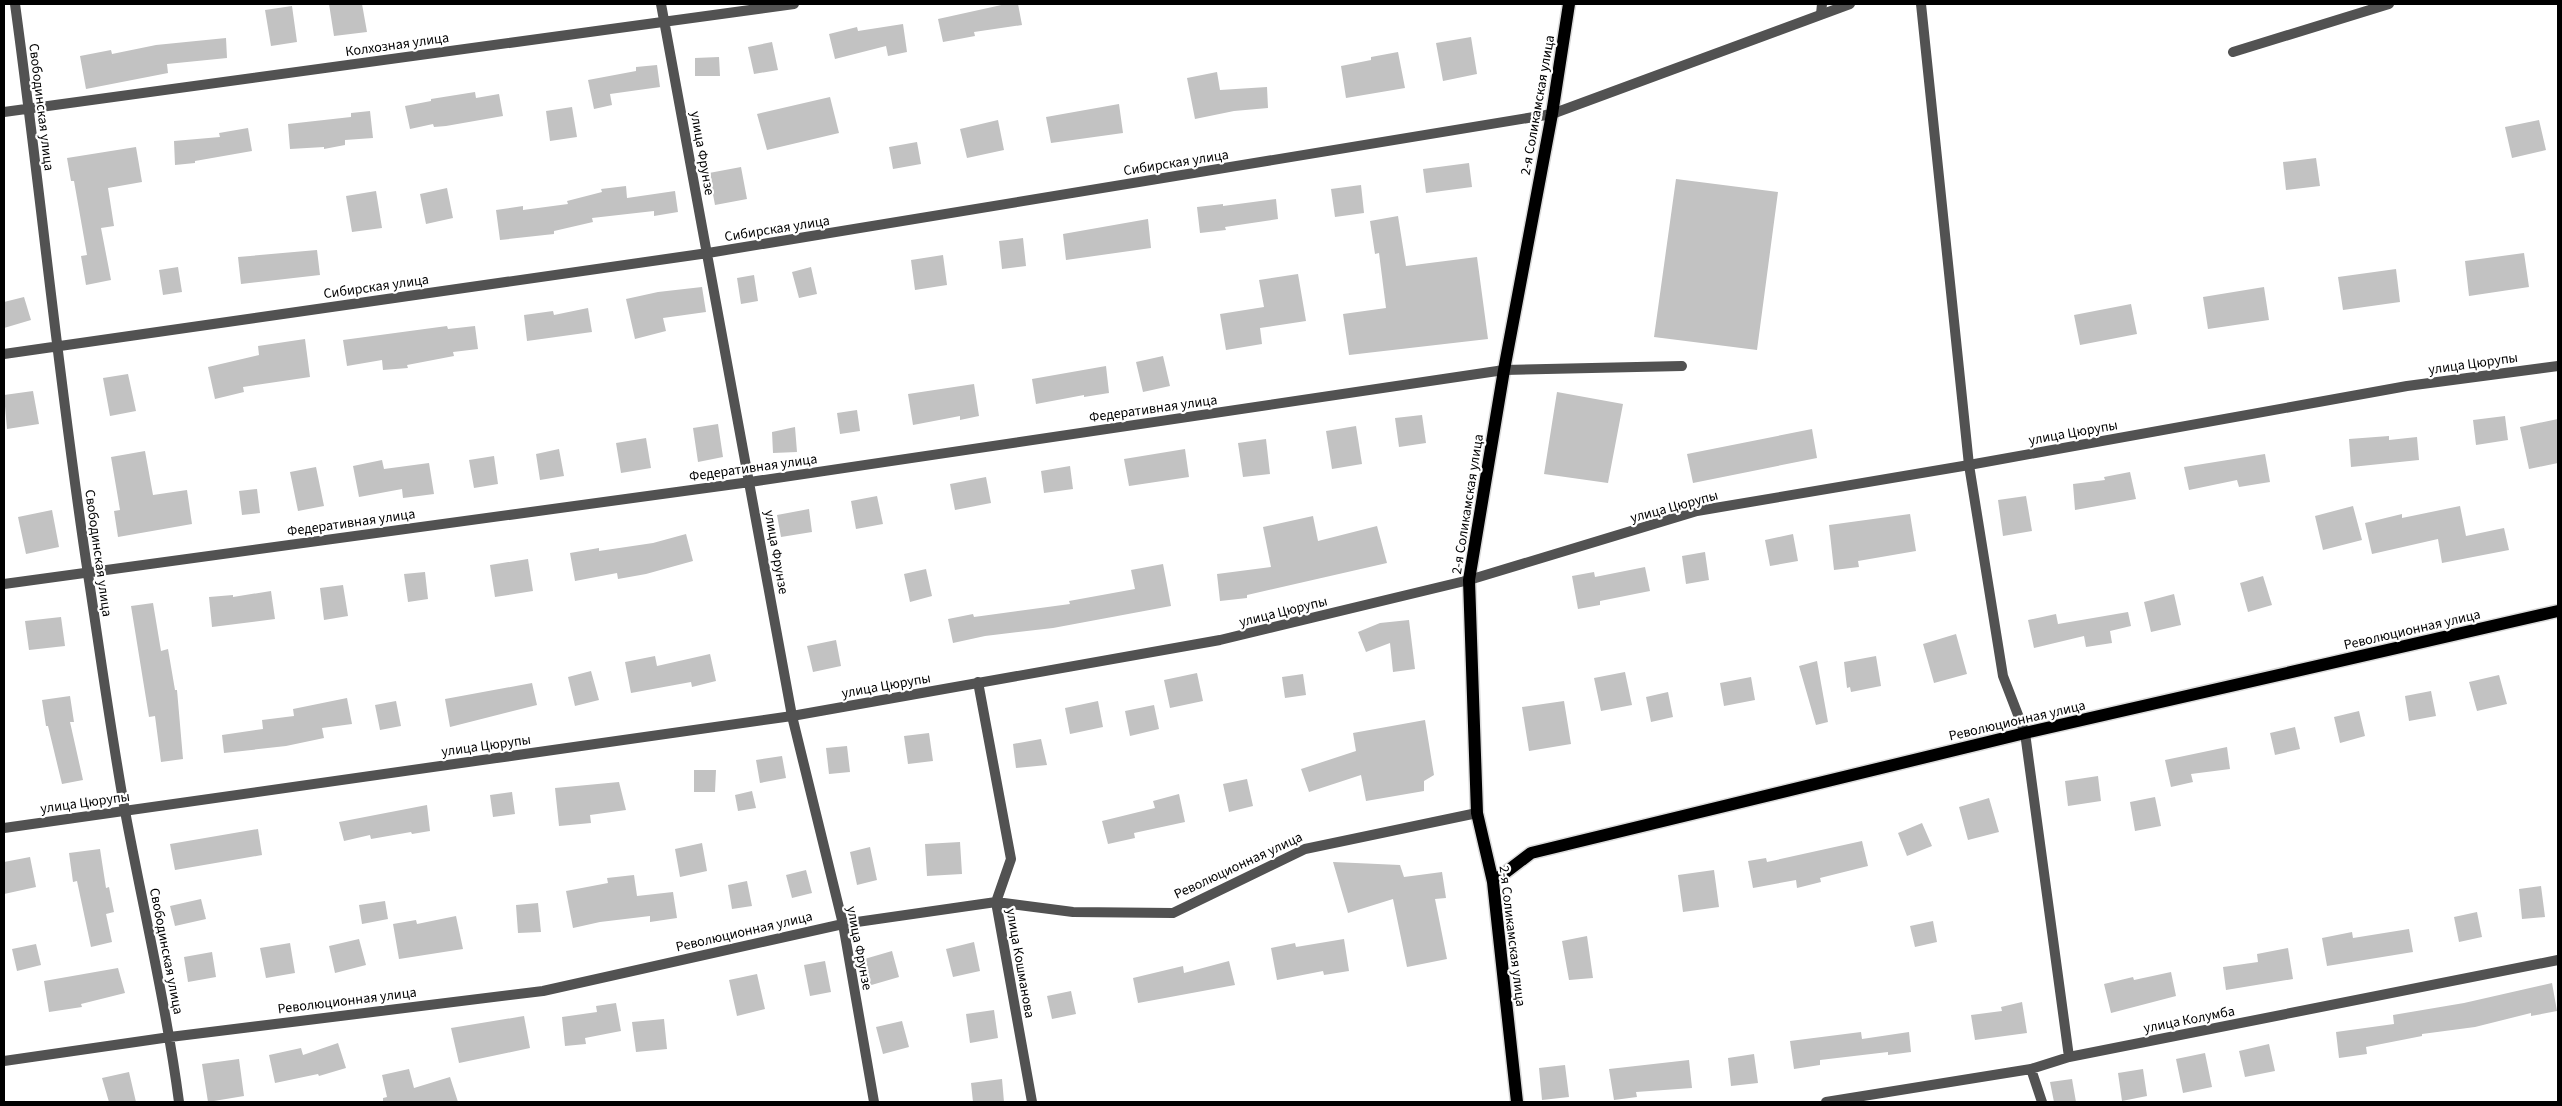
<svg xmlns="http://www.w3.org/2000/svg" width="2562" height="1106" font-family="'Source Sans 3',sans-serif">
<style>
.building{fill:#c2c2c2}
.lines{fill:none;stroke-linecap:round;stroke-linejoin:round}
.primary-casing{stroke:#dbdbdb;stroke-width:15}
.service{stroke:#525252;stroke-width:10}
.minor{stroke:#525252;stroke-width:10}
.tertiary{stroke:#525252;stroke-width:10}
.primary{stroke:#000;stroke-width:12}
.labels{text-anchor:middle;stroke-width:4.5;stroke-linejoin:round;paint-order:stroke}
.street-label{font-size:14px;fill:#000;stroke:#fff}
</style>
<rect width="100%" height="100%" fill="#fff"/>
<!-- building -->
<path class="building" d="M329,4H362L367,32L334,36Z
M1006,4H1018L1022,25L974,32L975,36L943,42L938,19Z
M292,6L297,42L271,46L265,10Z
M903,24L907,52L888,56L886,46L835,59L829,34L857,27L858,31Z
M1471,37L1477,74L1443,81L1436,43Z
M226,38L227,58L167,64L168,73L86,89L80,56L111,50L112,54L156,45Z
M772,42L778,70L754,74L748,47Z
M1398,52L1405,88L1346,98L1341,66L1371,60V57Z
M719,57L720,76H695V58Z
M657,65L660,87L610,94L612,105L594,109L588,80L636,71V67Z
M1217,72L1220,90L1267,87L1268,108L1234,111L1195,119L1187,78Z
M475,92L476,98L499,94L503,116L446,126L434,127L433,124L410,129L405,106L431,101V99Z
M830,97L839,133L767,150L757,114Z
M1119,104L1123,133L1051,143L1046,117Z
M572,107L577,137L550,141L546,111Z
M370,111L373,138L345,140V145L324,149V147L290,149L288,124L351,117V113Z
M998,120L1004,150L967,158L960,129Z
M2539,120L2546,150L2512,158L2505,127Z
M248,128L252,151L195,161V163L175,165L174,141L220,137L219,133Z
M917,142L921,164L893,169L889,147Z
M136,147L142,182L108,188L114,226L101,228L111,280L86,285L81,256L87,255L74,181H71L67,158Z
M2316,158L2320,186L2286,190L2283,162Z
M1469,163L1472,187L1426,193L1423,169Z
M741,167L747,199L715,205L709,173Z
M1676,179L1778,192L1757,350L1654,337Z
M1361,185L1364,213L1335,217L1331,189Z
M626,186L627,198L675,191L678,212L654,216V211L592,218L593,222L554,231V234L500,240L496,210L523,206V210L568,204L567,201L602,192L601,189Z
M447,188L453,218L426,224L420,194Z
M376,191L382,228L352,232L346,196Z
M1276,199L1278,219L1225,227L1226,230L1200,233L1197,207L1223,204V206Z
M1398,216L1406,266L1477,257L1488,339L1349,355L1343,314L1386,308L1379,253L1375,254L1370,221Z
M1148,219L1151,248L1066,260L1063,234Z
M1023,238L1026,266L1002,269L999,241Z
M317,250L320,275L241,284L238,257Z
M2524,253L2529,287L2469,296L2465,261Z
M943,255L947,285L915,290L911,260Z
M178,267L182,292L163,295L159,270Z
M811,267L817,294L799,298L792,272Z
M2396,269L2400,302L2343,310L2338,277Z
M1298,274L1306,321L1260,328L1262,344L1226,350L1220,314L1264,307L1259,280Z
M754,275L758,301L741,304L737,278Z
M702,287L706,312L663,318L666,331L635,339L626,299L658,292Z
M2264,287L2269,320L2208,329L2203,297Z
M24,297L31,320L4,328V302Z
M2131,304L2137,334L2080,345L2074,315Z
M588,308L592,332L527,341L524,315L553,311L554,315Z
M447,326L448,329L475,326L478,349L453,352L454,356L407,365L408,368L383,370L382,360L347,366L343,340Z
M305,339L310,377L243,387L244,392L215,399L208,367L259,355L258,346Z
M1163,356L1170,386L1143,392L1136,362Z
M1106,366L1109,393L1084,397V395L1036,404L1032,379Z
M128,374L136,411L110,416L103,378Z
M974,384L979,416L960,420V416L913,425L908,394Z
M33,391L39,424L7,429L4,395Z
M1557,392L1623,404L1608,483L1544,474Z
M857,410L860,431L840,434L837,413Z
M1422,415L1426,443L1399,447L1395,418Z
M2505,416L2508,440L2476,445L2473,420Z
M2558,419V463L2529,469L2520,427Z
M718,424L723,457L698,462L693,428Z
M1356,426L1362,464L1332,469L1326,431Z
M795,427L797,452L773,453L772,432Z
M1812,429L1817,458L1693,483L1687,454Z
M2389,436V440L2417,437L2419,460L2351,467L2349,439Z
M646,438L651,468L621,473L616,443Z
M1266,439L1270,474L1243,477L1238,443Z
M559,449L564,476L540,480L536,454Z
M1185,449L1189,477L1129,486L1124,459Z
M145,451L153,495L187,490L192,524L118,537L114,511L120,510L111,457Z
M2265,454L2270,482L2239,487L2237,480L2189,490L2184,467Z
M494,456L498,484L474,488L469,460Z
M382,460L384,469L429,463L434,494L403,498L402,489L359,497L353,466Z
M1070,466L1073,489L1044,493L1041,471Z
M316,467L324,506L298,511L290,472Z
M2130,472L2136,499L2075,510L2073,484L2105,480L2104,477Z
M986,477L991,503L955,510L950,484Z
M257,489L260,513L242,515L239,491Z
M877,496L883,524L856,529L851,501Z
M2026,496L2032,531L2003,536L1998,500Z
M2353,506L2362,540L2323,550L2315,516Z
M2460,506L2466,536L2504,528L2509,550L2442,563L2438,539L2372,554L2365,523L2402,514V518Z
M809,509L812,532L781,537L777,515Z
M52,510L59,547L26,554L18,517Z
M1910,514L1916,551L1858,561L1859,567L1834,570L1829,525Z
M1313,516L1318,541L1377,526L1387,563L1247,595V598L1220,601L1217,574L1271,567L1263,527Z
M686,534L693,561L646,574L618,579L617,573L575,581L570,553L599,548V551L653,543Z
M1793,534L1798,561L1770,566L1765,540Z
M1705,552L1709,580L1686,584L1682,556Z
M528,559L533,591L495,597L490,565Z
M1163,564L1171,606L1053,628L985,636L953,643L948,619L973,614L974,617L1070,604L1069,601L1135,589L1131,570Z
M1645,567L1650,591L1600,601V605L1578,609L1572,576L1594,572L1595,577Z
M926,569L932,596L910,602L904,574Z
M425,572L428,599L408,602L404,574Z
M2263,576L2272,605L2248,612L2240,583Z
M343,585L348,616L324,620L320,588Z
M271,591L275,619L212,627L209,597L233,595V597Z
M2174,594L2181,625L2151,632L2144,602Z
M153,603L161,651L168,649L175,690H177L183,759L161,762L155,716L149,717L131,606Z
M2128,612L2131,626L2110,631L2112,643L2086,647L2084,636L2034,648L2028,620L2056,614L2058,624Z
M61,617L65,646L29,650L25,621Z
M1409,620L1415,669L1393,672L1390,643L1366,652L1358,632L1380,623Z
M1956,634L1967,674L1934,683L1923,644Z
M836,640L841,666L813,672L807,646Z
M710,654L716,681L692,687L691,682L631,693L625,662L655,656L657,666Z
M1876,656L1881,686L1851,692L1850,687L1847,688L1844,662Z
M1817,661L1828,722L1816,725L1799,666Z
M591,671L599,700L575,706L568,677Z
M1625,672L1632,705L1601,711L1594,678Z
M1197,673L1203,701L1170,708L1164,680Z
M1303,674L1306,695L1285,698L1282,677Z
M2499,675L2507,704L2477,711L2469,682Z
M1751,677L1755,700L1724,706L1720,683Z
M532,683L537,705L450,727L445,699Z
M2431,691L2436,716L2409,721L2405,696Z
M1668,692L1673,717L1651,722L1646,697Z
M70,696L74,722H70L83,780L62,784L48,726H46L42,700Z
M347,698L352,724L322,728L324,738L286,746L224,753L222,735L263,729L262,720L294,716L293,709Z
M396,701L401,726L380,730L375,705Z
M1098,701L1103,727L1070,734L1065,708Z
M1564,701L1571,744L1529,751L1522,707Z
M1154,705L1159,729L1130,736L1125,711Z
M2359,711L2365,736L2340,743L2334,717Z
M1425,720L1434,775L1424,781V791L1366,801L1361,775L1309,792L1301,769L1356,751L1353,733Z
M2295,727L2300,749L2275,755L2270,733Z
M929,733L933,761L908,764L904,736Z
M1041,739L1047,765L1016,768L1013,744Z
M847,746L850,772L829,774L826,748Z
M2227,747L2230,769L2191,774L2193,782L2171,787L2165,760Z
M782,756L786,778L760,783L756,760Z
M694,770H716L715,792H694Z
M2098,776L2101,801L2068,806L2065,781Z
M1247,779L1253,806L1229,812L1223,784Z
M619,782L626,810L590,815L591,823L559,826L555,788Z
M752,791L756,808L738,811L735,795Z
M512,792L515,814L493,817L490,795Z
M1179,794L1185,822L1134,833L1135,838L1108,844L1102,821L1155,808L1153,801Z
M2155,797L2161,826L2135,831L2130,802Z
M1989,798L1999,832L1968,840L1959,807Z
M427,805L430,831L412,834L411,832L371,839L370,835L344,841L339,822Z
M1922,823L1932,846L1907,856L1898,833Z
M258,829L262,855L175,870L170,844Z
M1862,841L1868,866L1820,878L1821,882L1797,888L1796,880L1753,888L1748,861L1766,858L1767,862Z
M960,842L962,874L927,876L925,844Z
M702,843L707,871L680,877L675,849Z
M870,847L877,880L857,885L850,852Z
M100,849L106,888L109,887L114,912L106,914L112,942L91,947L77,881L73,882L69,853Z
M30,857L36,887L4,894V862Z
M1333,862L1400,865L1404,877L1442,872L1446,898L1435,899L1447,959L1407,967L1393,899L1348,913Z
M806,870L812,893L792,898L786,875Z
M1714,870L1719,907L1683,912L1678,875Z
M634,875L637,896L673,892L677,918L650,922V916L600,922L573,928L566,891L608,883L607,878Z
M747,881L752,906L732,909L728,885Z
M2541,886L2545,917L2522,919L2519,889Z
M201,899L206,919L175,926L170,906Z
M385,901L388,919L362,924L359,905Z
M538,903L541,932L518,933L516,905Z
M2477,912L2482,937L2459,942L2454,917Z
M456,916L463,949L399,959L393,924L416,920L417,924Z
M1933,921L1937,942L1915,947L1910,926Z
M2409,929L2413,952L2327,966L2322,938L2352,932L2353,938Z
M1587,936L1593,978L1569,980L1562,941Z
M359,939L366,965L335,973L329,946Z
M1344,939L1349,971L1324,975L1323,971L1277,980L1271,948L1295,943L1296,947Z
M974,942L980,971L953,977L946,949Z
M290,943L295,973L266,978L260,948Z
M36,944L41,965L17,971L12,949Z
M2288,948L2293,979L2226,990L2223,967L2258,962L2257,954Z
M892,951L899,977L868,986L861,960Z
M212,952L216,977L188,982L184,957Z
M825,961L831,992L810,996L804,965Z
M1229,961L1235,985L1138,1003L1133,978L1183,966L1184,973Z
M118,968L125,993L81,1004L82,1007L49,1012L44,981Z
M2171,972L2176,996L2111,1013L2104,984L2133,977L2134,980Z
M757,974L765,1009L737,1016L729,980Z
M2552,983L2557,1011L2531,1016V1013L2475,1027L2422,1034V1036L2366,1047L2367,1054L2339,1058L2336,1032L2394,1024L2393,1015L2464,1003Z
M1071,991L1076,1014L1052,1019L1047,996Z
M2022,1002L2027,1033L1975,1040L1971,1015L2002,1011L2001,1007Z
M616,1003L621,1031L585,1038L586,1044L565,1046L562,1017L597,1012L596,1006Z
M994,1010L998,1038L970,1043L966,1014Z
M524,1016L530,1048L459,1063L451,1028Z
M664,1019L667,1049L636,1052L632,1022Z
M902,1021L909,1047L883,1054L876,1027Z
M1861,1032L1862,1039L1909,1032L1911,1052L1888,1055V1052L1820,1060V1065L1794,1069L1790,1041Z
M338,1043L346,1068L319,1076L318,1074L275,1083L269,1055L301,1048L303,1055Z
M2269,1044L2275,1071L2245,1077L2239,1051Z
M2205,1053L2212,1087L2183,1093L2176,1059Z
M1754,1054L1758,1083L1731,1086L1728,1058Z
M239,1059L244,1096L208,1102L202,1064Z
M1689,1060L1692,1088L1636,1092L1637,1097L1614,1100L1609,1069Z
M1565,1065L1569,1097L1542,1100L1539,1068Z
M409,1069L414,1088L450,1077L458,1102H383V1098L387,1097L382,1075Z
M2143,1069L2147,1096L2122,1101L2118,1073Z
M129,1072L136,1102H109L102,1078Z
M1002,1079L1004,1102H973L971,1083Z
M2072,1079L2076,1102H2054L2050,1082Z"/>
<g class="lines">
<defs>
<path id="primary" d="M1493,882L1531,853L2025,733L2558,611
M1517,1102L1493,882L1477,813L1469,580L1504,370L1552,114L1569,4"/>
</defs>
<!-- primary casing -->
<use href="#primary" class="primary-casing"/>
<!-- service -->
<path class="service" d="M1921,4L1969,465L2003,676L2025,733
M2233,52L2389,4
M1504,370L1682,366"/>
<!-- minor -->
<path class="minor" d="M15,4C41,194 59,385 88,574C100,653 111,733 125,811C143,908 166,1004 179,1102
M661,4L792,716L843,924L874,1102
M1821,14L1822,4
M4,112L794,4
M4,354L708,253L1552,114
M4,584L750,482L1504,370
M978,682L1011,859L996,902L1032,1102
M2025,733L2069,1057
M4,1061L170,1037L543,991L843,924L996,902L1073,912L1173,913L1305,849L1477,813
M2031,1069L2042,1102
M1826,1102L2031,1069L2069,1057L2558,960"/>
<!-- tertiary -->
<path class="tertiary" d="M1552,114L1850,4
M4,828L792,716L1220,640L1469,580L1697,511L1969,465L2407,386L2558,366"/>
<!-- primary -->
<use href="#primary" class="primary"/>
</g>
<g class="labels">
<!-- street labels -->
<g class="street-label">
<text transform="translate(397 44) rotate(-8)" y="5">Колхозная улица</text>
<text transform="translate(1537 105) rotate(-80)" y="5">2-я Соликамская улица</text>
<text transform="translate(42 107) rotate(83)" y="5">Свободинская улица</text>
<text transform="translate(703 153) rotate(80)" y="5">улица Фрунзе</text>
<text transform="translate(1176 162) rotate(-9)" y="5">Сибирская улица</text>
<text transform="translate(777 228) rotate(-9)" y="5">Сибирская улица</text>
<text transform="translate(376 286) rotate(-8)" y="5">Сибирская улица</text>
<text transform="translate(2473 363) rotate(-8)" y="5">улица Цюрупы</text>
<text transform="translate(1153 408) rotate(-8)" y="5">Федеративная улица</text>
<text transform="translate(2073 432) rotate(-10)" y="5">улица Цюрупы</text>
<text transform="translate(753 467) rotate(-8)" y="5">Федеративная улица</text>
<text transform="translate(1467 504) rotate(-81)" y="5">2-я Соликамская улица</text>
<text transform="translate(1674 506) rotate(-15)" y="5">улица Цюрупы</text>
<text transform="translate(351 522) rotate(-8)" y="5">Федеративная улица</text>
<text transform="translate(777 552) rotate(80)" y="5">улица Фрунзе</text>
<text transform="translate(99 553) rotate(82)" y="5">Свободинская улица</text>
<text transform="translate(1283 611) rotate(-14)" y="5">улица Цюрупы</text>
<text transform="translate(2412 629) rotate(-13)" y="5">Революционная улица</text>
<text transform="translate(886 685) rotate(-10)" y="5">улица Цюрупы</text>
<text transform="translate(2017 720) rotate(-13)" y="5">Революционная улица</text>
<text transform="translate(486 745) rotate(-8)" y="5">улица Цюрупы</text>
<text transform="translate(85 802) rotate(-8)" y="5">улица Цюрупы</text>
<text transform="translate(1238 865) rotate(-25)" y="5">Революционная улица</text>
<text transform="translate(744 931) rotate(-13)" y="5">Революционная улица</text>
<text transform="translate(1513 936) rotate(83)" y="5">2-я Соликамская улица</text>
<text transform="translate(860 948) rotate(79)" y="5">улица Фрунзе</text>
<text transform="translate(167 951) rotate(79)" y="5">Свободинская улица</text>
<text transform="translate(1021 963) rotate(80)" y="5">улица Кошманова</text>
<text transform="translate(347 1000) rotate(-7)" y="5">Революционная улица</text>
<text transform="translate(2189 1019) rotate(-11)" y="5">улица Колумба</text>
</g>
</g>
<!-- border -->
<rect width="2562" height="1106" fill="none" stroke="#000000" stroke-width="10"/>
</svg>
